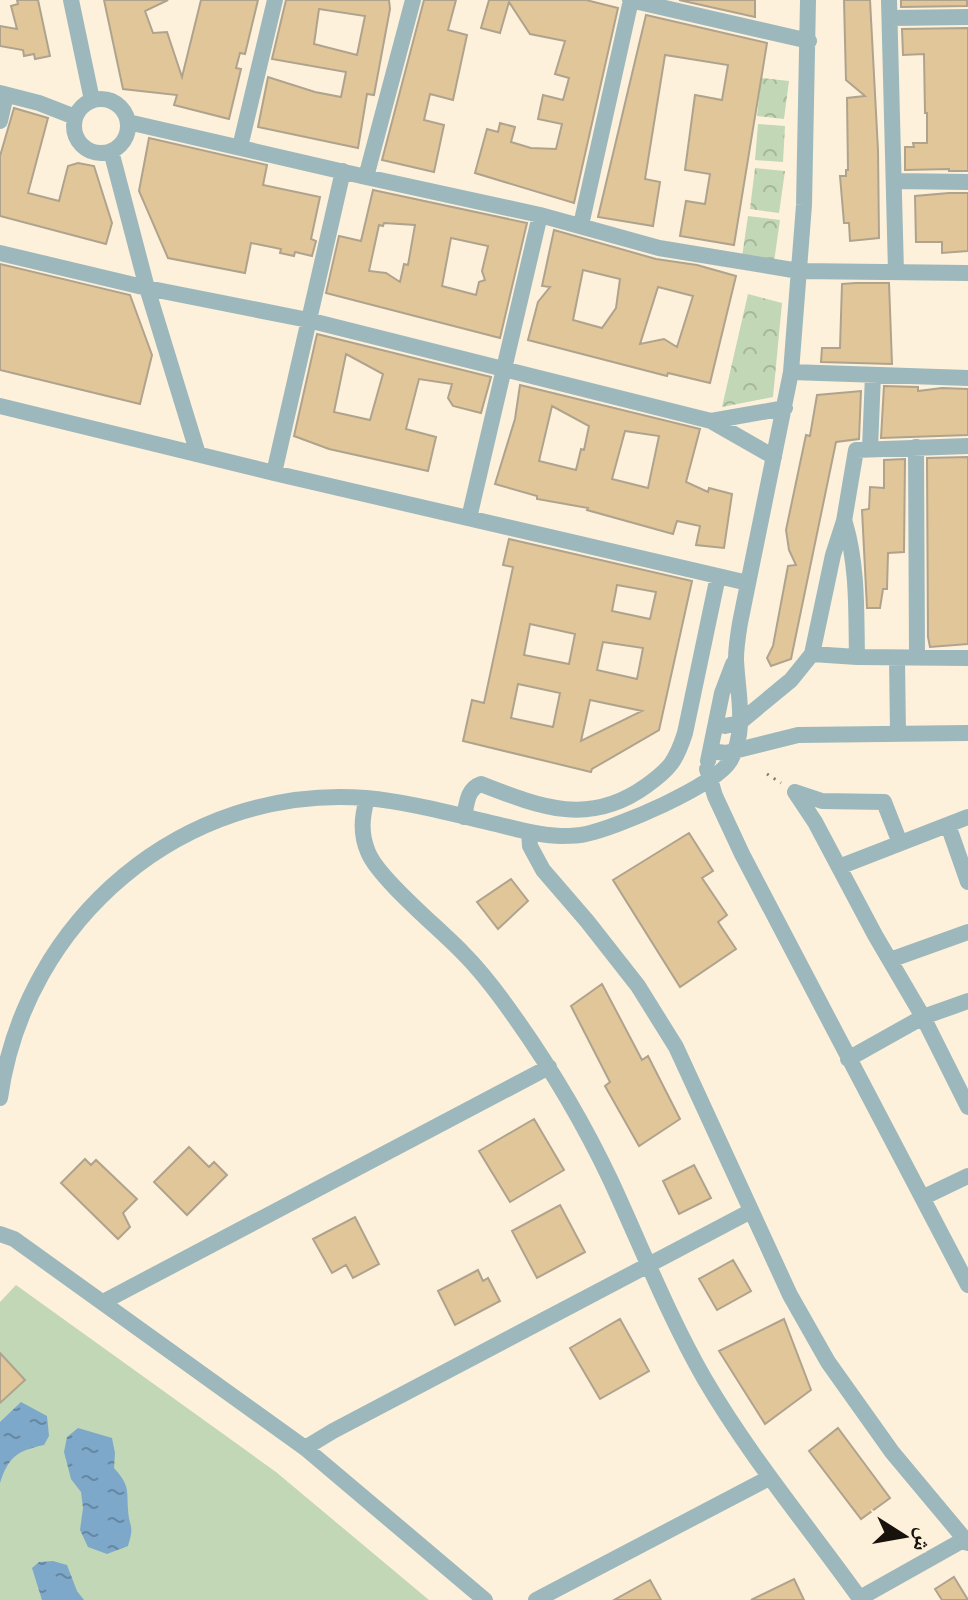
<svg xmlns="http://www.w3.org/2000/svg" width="968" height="1600" font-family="'Asap Condensed','Noto Naskh Arabic',sans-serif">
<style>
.green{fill:#c1d7b5}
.park{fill:url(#park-crowns)}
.water{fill:url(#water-ripples)}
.building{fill:#e1c699;stroke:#afa38e;stroke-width:2;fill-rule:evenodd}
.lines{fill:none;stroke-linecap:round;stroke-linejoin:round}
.path{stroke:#857c6e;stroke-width:3;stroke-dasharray:2 6;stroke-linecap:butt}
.minor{stroke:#9db8bc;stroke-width:16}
</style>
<defs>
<pattern id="park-crowns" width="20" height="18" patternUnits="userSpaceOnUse" patternTransform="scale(2)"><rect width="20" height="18" fill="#c1d7b5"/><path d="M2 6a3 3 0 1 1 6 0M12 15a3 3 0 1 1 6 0" fill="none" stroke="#a5b89a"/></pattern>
<pattern id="water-ripples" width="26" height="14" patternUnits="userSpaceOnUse" patternTransform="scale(2)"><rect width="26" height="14" fill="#7ea8c9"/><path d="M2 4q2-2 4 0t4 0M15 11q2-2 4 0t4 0" fill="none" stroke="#6687a1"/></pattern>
</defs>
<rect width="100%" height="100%" fill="#fef1db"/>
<!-- green -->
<path class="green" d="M16,1285L276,1472L429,1600H0V1403L24,1380L0,1353V1302Z"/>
<!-- park -->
<path class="park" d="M761,78L789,81L784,119L757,116Z
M758,124L785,126L783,162L755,160Z
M755,168L785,171L779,213L750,209Z
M748,216L780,220L774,262L742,257Z
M748,294L782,303L773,397L722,407Z"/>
<!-- water -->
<path class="water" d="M21,1402L47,1416L49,1436L44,1445C17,1451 9,1456 0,1483V1422Z
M78,1428L112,1438L115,1453L114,1468C129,1485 127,1488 128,1509C129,1528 135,1524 128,1546L107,1554L88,1547L80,1530L83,1508L81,1492L71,1479L64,1452L67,1437Z
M53,1561L67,1565L77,1591L84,1600H42L32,1568L39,1562Z"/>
<!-- building -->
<path class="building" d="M17,0H38L50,56L35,59L34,54L24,56L23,50L0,46V26L17,29L11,6L18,4Z
M104,0H168L145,11L153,33L167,32L182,77L201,0H258L245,54L240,53L236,68L241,69L229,119L174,105L177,95L123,89Z
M286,0H389L390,9L374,95L367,94L358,148L258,127L268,77L315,92L341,97L346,72L272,59ZM319,9L365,16L357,55L314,44Z
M424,0H456L448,30L467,35L453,100L430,94L424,120L444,125L434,172L382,160Z
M489,0H586L618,8L574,203L475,173L487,129L498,132L500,123L515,127L511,142L531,148L556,149L562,124L538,119L543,95L563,100L569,78L555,74L565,41L530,34L509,2L500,33L481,28Z
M679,0H755V17Z
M844,0H870L878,150L879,238L850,241L849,223H844L840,176H846V170H848L847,98L865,96L846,80Z
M901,0H967V6L901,7Z
M646,15L767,43L734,245L680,236L686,201L705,204L710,174L685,170L695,95L722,100L728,65L665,55L645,179L660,182L653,226L598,217Z
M968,28V171H949V169L905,170V147H914L913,143H927V113H925L924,54L903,55L902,29Z
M14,108L48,118L28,193L59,201L68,166L78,163L94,166L112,223L106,244L0,216V156Z
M149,138L267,165L263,185L320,197L311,239L316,241L312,256L295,252L294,256L280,253L281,249L251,243L245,273L168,258L139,191Z
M373,190L527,223L500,338L326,293L339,236L361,241ZM384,223L415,225L408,265L404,264L400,282L386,273L369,271L379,225L383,226ZM451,238L488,246L482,271L485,280L479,282L476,295L442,286Z
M949,193H968V251L942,253V242H916L915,196Z
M554,230L656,259L697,265L736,276L710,383L668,373L667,376L528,340L538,302L550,287L542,286ZM583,270L620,279L616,308L602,328L573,320ZM658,287L693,296L677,347L664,339L640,344Z
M0,264L130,295L152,355L140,404L0,370Z
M856,283H889L892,364L821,362L822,348H840L842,284Z
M317,334L491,377L481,413L453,406L448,398L452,384L419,379L406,429L436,437L428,471L329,449L294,436ZM346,354L383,374L370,420L334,412Z
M520,385L700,429L686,482L708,492L709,488L732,494L724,548L696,545L700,526L677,521L673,534L587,510L588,508L537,499V496L495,484L515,419ZM552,406L589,426L584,450L581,449L576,470L539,461ZM625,431L659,436L648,488L612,479Z
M884,386L918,387V391L942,388L968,389V435L881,438Z
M861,391L859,439L836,442L791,659L771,666L767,658L773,646L788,566L796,565L789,550L786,530L806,435L810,436L817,395Z
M968,457V644L930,647L928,637L927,458Z
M905,459L904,552L888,553L887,589H883L880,608H867L862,510L869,509L870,487L884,488V460Z
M509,539L692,581L659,730L592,769L591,772L463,741L472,700L484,703L513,567L503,565ZM617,585L656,592L650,619L612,611ZM530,624L575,634L569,664L524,655ZM603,642L643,648L637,679L597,670ZM518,684L560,693L553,727L511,718ZM590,700L642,711L581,741Z
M689,833L713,871L702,878L727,915L718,922L736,949L680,987L613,880Z
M511,879L528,901L498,929L477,902Z
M602,984L642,1060L648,1056L680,1119L639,1146L605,1086L610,1082L571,1006Z
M534,1119L564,1170L510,1202L479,1151Z
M189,1147L209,1167L214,1162L227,1175L187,1215L154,1182Z
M85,1159L91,1165L96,1160L137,1199L123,1213L130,1227L118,1239L61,1183Z
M694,1165L711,1198L679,1214L663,1181Z
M560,1205L585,1252L537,1278L512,1231Z
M355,1217L379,1264L353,1278L346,1265L332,1273L313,1239Z
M733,1260L751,1291L717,1310L699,1279Z
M478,1270L483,1281L488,1278L500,1301L455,1325L438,1291Z
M620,1319L649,1371L600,1399L570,1348Z
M784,1319L811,1390L765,1424L719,1351Z
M0,1353L25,1380L0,1403Z
M838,1428L890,1498L861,1519L809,1451Z
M954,1577L968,1600H942L935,1589Z
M794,1579L804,1600H751Z
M650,1580L661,1600H614Z"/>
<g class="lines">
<!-- path -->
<path class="path" d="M767,774L781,783"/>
<!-- minor -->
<path class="minor" d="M71,0L92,100
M413,0L366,177L540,215L659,248L799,271L968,273
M630,0L809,41
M889,0L896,272
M890,18L968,17
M0,93L39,103L75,117
M74 126a27 27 0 1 1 54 0a27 27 0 1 1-54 0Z
M0,121L6,95
M128,122L366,177
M240,147L275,0
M111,151L147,288L198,454
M343,171L274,473L748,583
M894,181L968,182
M581,225L631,0
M0,253L147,288L308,320L711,421L785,408
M791,372L968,378
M0,406L274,473
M711,421L774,457
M916,447L917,657
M870,448L873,375
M469,518L540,215
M845,523C858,567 856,612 857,657
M812,654L857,657L968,658
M897,658L898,734
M716,723L725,726L739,723L791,680L812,654L833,555L844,521L856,450L968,446
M710,751L726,753L798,735L968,733
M708,761L722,693L733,664
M707,769L715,796L742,854L968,1285
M795,792L815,822L875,935L923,1017L968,1107
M795,792L822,801L884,802L900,843
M367,798C362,817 360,833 368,852C378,878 440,929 463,953C482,972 500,996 516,1019C552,1070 584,1124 611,1181C641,1246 668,1315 704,1378C750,1457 808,1526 861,1600
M464,817C467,803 467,789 481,784C540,807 589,827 646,786C670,769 676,761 685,733L718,576
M948,825L968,882
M529,832L530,846L543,870L587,921L638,986L676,1047L790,1295L828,1362L892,1452L968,1543
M839,867L968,817
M890,960L968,932
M848,1059L923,1017L968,1001
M0,1098C25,920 183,784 366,798C410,802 453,814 496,824C517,829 540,836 562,836C570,836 578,836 586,834C616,828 715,786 730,761C748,731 737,691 736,659C736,647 738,635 740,623L791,372L804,205L808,0
M924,1197L968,1176
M0,1234L14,1239L305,1448L485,1600
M103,1302L549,1067
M305,1448L333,1431L751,1211
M860,1598L965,1539
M536,1600L769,1478"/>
</g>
<!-- north arrow -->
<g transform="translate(904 1536) rotate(101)" stroke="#fef1db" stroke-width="6" paint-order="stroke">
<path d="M0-6L14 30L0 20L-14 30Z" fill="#17120b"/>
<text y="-12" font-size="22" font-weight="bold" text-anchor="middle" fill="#17120b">ش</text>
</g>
</svg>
